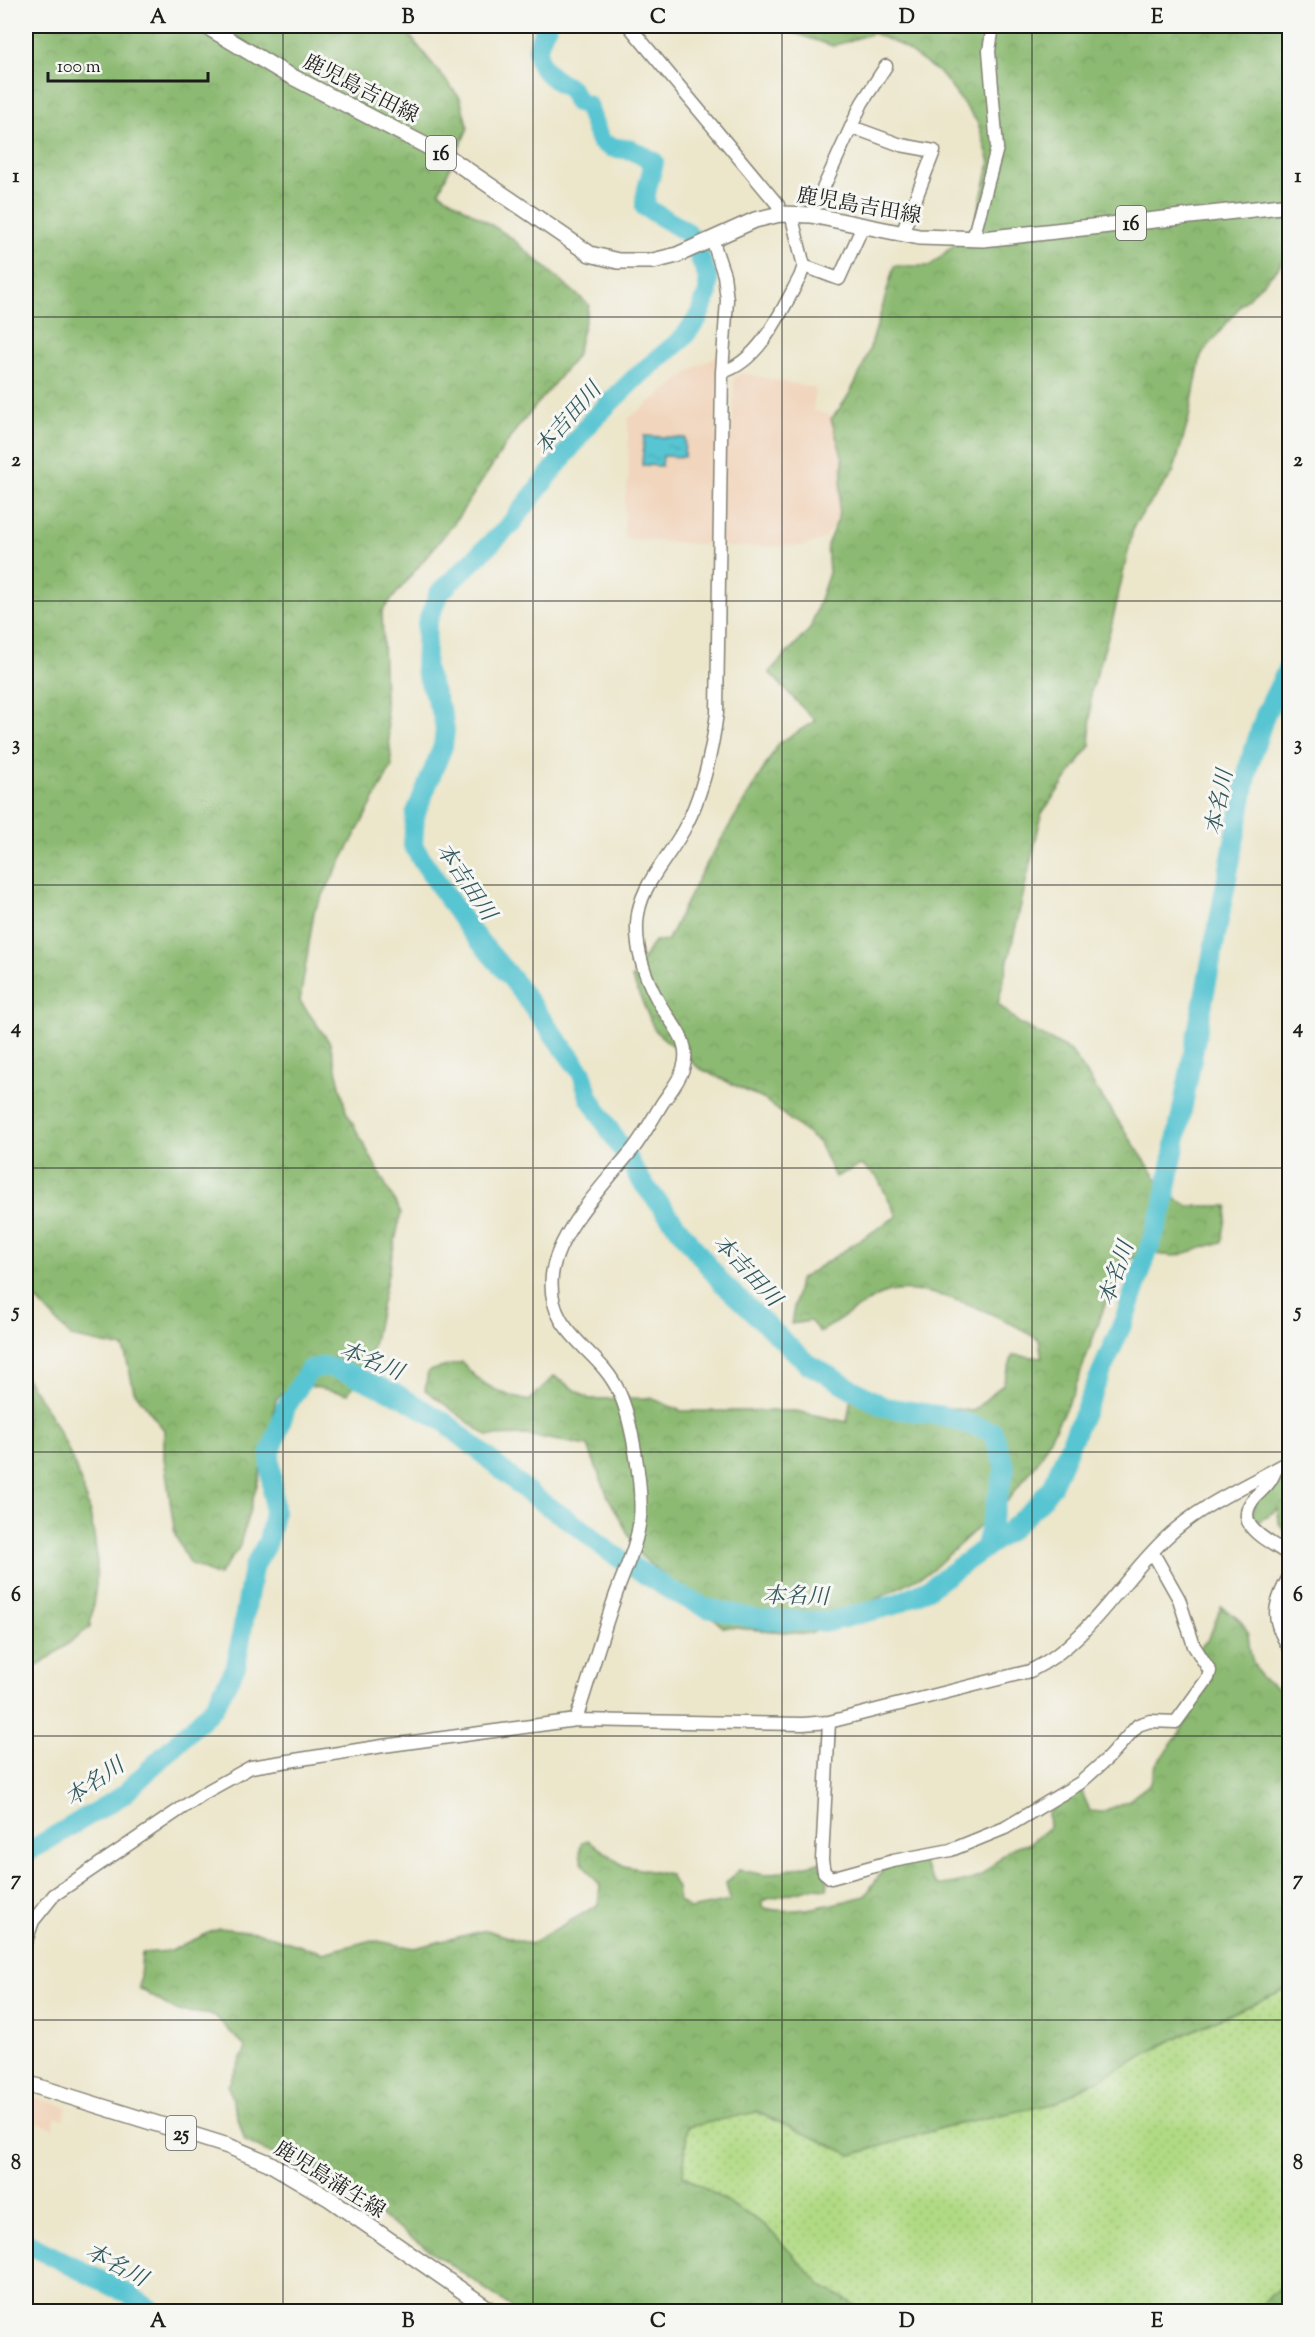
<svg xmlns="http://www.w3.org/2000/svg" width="1315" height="2337" font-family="'Sorts Mill Goudy','Noto Serif JP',serif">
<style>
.built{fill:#f1d5bd}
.grass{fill:url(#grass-dots);stroke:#667b50;stroke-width:1.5}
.forest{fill:url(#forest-crowns);stroke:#546b47;stroke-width:1.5}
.water{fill:url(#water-ripples);stroke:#3a7077;stroke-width:1.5}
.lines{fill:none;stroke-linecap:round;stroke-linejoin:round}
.river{stroke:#59c5d2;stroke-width:20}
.minor-casing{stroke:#848174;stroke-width:15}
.major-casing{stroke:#848174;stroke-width:18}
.minor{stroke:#fff;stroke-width:12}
.major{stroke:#fff;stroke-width:15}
.grid{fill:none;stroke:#1c1c1c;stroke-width:1.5;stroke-opacity:0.55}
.labels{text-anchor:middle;stroke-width:6;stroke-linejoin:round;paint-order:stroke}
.shield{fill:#f6f6f2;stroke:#5d5d5c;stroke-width:1.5}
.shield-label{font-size:20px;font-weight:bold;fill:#1c1c1c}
.street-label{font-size:21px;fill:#1c1c1c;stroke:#f6f6f2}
.water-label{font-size:22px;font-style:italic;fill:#31575c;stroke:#f6f6f2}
.neatline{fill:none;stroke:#1c1c1c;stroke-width:2}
.grid-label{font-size:20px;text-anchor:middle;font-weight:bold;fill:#1c1c1c}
</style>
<defs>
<pattern id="grass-dots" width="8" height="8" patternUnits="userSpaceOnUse" patternTransform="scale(1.5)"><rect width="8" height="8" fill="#b1da84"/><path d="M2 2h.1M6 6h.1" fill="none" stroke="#98ba71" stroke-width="1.8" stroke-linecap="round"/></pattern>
<pattern id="forest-crowns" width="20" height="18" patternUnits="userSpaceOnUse" patternTransform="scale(1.5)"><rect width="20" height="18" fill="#8cba72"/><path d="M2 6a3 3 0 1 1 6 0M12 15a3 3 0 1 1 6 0" fill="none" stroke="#789f62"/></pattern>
<pattern id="water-ripples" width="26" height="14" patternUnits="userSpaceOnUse" patternTransform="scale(1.5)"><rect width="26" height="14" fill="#59c5d2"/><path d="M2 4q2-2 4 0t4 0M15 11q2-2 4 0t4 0" fill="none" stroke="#4da9b4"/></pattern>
</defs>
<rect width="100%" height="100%" fill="#f6f6f2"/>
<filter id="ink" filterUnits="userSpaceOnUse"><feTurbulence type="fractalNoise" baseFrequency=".0167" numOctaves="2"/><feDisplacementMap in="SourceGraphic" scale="12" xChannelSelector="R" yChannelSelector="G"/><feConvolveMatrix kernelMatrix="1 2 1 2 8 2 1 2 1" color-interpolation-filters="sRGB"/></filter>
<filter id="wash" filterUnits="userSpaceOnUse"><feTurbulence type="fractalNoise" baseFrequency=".008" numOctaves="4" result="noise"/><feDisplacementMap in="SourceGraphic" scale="24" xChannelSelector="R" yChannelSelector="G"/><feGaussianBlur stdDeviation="1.35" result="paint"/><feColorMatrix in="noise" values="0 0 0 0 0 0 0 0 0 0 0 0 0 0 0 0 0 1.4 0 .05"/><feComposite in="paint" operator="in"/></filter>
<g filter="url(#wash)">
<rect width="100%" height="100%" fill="#ece6cb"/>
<!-- built -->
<path class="built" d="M718,355L716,435H732L734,378L741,373L815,388L813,411L844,419L837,518L825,538L804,546L730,547L624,538L625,496L629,478L628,419L693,369Z
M29,2096L67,2107L64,2119L56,2117L53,2128L26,2120Z"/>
<!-- grass -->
<path class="grass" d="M1289,1988V2278L1255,2311H865L822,2286L765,2225L683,2175L687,2127L757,2111L852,2155L948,2126L1178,2037Z"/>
<!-- forest -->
<path class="forest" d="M26,26H402L460,98L468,128L439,192L509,236L589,305L576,357L515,431L455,522L382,611L385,700L392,766L314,912L300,1001L330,1043L346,1111L401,1213L372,1350L348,1394L295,1383L276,1399L269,1442L239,1548L218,1576L189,1563L175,1535L164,1458V1430L134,1391L124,1348L71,1337L29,1291L26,1292Z
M773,26H1289V253L1278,268L1242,304L1201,355L1188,422L1173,473L1134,525L1111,627L1091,692L1090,746L1042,813L998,1004L1019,1023L1071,1051L1168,1195L1189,1206H1228L1222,1242L1176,1256L1154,1254L1121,1260L1073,1394L1037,1463L1007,1501L931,1571L810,1634L723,1627L640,1555L608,1497L588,1446L526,1435L487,1436L425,1390L428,1371L462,1362C480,1386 501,1394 529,1401L554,1376L589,1399L651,1398L681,1411H796L847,1422L854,1381L890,1400L973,1411L1003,1384L1013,1355L1042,1358L1039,1340C1004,1317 920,1276 879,1296C859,1305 840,1321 820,1332L810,1321L791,1324L799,1280L897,1216L877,1177L861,1165L835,1177L819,1143L765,1100L699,1068L655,1031L632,978L654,941H667L700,875L779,743L815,721L769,672L810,629L829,573L827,545L838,519L843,459L831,419C867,379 879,317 894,266H930L974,227L990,162L978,123L942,75L900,45L873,33L833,46Z
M26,1378C65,1432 93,1495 97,1563C98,1584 92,1607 90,1627L41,1664L26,1671Z
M1289,1471V1538L1279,1523L1278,1509L1256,1523L1251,1521L1255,1502L1279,1476Z
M1221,1607C1264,1632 1238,1639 1259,1674C1264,1683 1281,1690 1289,1696L1290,1988L1178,2037L1053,2104L948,2126L852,2155L757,2112L687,2127L683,2175L765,2225L822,2286L865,2311H517L330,2181L245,2141L228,2086L246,2048L214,2015L176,2011L139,1988L142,1953L170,1951L219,1928L257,1932L323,1953L372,1940L414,1948L486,1930L530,1944L598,1905L600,1885C589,1872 575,1860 582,1842L588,1840L624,1866L670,1875L677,1888L679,1901L690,1909L730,1901L726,1883L739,1870L766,1875L820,1862L828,1882L827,1889L813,1888L767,1899L762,1902V1907C790,1917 837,1903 865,1896L885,1867L921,1860L937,1886C949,1883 968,1883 979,1877C996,1866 1006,1843 1029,1844L1049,1827L1048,1814L1060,1800L1082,1792L1090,1811L1102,1812L1129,1800L1151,1783L1156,1764L1177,1737L1211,1679L1200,1648L1209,1638Z
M1289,2278V2311H1255Z"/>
<!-- water -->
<path class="water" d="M644,436L685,438L684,457L663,456L662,466L642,465Z"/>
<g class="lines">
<!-- river -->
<path class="river" d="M547,26C527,58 542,74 571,89L577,102L587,105L600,141L610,147L632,150L654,162C651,177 644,192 645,207L687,232L693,241L708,278V292L698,318L682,339L634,379L592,420L509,526L439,593L427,623L425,669L443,717L445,730L443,746L415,815L413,845L420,857L469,929L512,979L582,1073L589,1097L642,1182L722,1283L808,1364L884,1407L943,1416L993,1432L1005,1468L985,1546
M26,1853L123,1795L214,1707L236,1666L253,1568L268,1541L274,1513L270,1455L286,1407L309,1370L324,1366L348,1373L400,1396L446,1423L534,1497L579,1527L608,1551L673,1592L707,1608L757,1619L828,1622L894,1605L928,1589L1010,1530L1038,1504L1052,1486L1124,1320L1163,1208L1249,765L1265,715L1290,664
M26,2243L128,2294L154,2312"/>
</g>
</g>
<g filter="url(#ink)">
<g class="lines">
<defs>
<path id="minor" d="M629,26L778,205L780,214
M852,127L901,145L934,151L902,234
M811,215L862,103L886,66
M973,239L997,148L989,51L993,26
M804,266L839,279L863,226
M722,372C760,362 783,308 800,277L804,266L791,214
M1276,1469C1270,1484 1266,1486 1256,1496C1228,1527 1272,1541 1290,1556
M1290,1575C1273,1605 1270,1619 1290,1649
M576,1720C589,1679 601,1638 615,1597C624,1571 637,1547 640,1518C643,1487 632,1420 619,1392C598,1346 546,1335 552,1275C557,1232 606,1182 633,1149C644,1135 653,1118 663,1102C670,1092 679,1081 683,1069C693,1039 669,1023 657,999C645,977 636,950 637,924C638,887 666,862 683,831C702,797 712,751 717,713L722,372L727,300L724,275L712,239
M829,1722L822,1860L824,1872L831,1878L893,1861L951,1850L1005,1828L1080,1783L1108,1758L1138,1725L1150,1721L1176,1722L1208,1678L1210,1671L1194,1646L1179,1599L1153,1553
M26,1941L33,1921L54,1895L204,1793L251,1767L383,1746L576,1720L803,1724L829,1722L1030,1671C1090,1642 1120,1580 1168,1536C1202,1504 1249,1485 1290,1461"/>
<path id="major" d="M206,26L281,71L448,157L590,254L618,261H653L677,255L755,220L780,214L811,215L919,237L983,239L1290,205
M26,2083L228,2146L269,2163L330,2199L493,2312"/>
</defs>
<!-- minor casing -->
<use href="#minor" class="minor-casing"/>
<!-- major casing -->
<use href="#major" class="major-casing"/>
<!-- minor -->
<use href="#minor" class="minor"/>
<!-- major -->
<use href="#major" class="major"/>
</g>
</g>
<!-- grid -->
<path class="grid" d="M283,26V2312M533,26V2312M782,26V2312M1032,26V2312M26,317H1290M26,601H1290M26,885H1290M26,1168H1290M26,1452H1290M26,1736H1290M26,2020H1290"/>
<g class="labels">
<!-- shield labels -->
<g class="shield">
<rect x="426" y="136" width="30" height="34" rx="4.5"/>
<rect x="1116" y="206" width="30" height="34" rx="4.5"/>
<rect x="166" y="2116" width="30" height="34" rx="4.5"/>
</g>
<g class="shield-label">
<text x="441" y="160">16</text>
<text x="1131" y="230">16</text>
<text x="181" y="2140">25</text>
</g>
<!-- street labels -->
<g class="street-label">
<text transform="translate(361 88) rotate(27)" y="7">鹿児島吉田線</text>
<text transform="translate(859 205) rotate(10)" y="7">鹿児島吉田線</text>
<text transform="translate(330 2179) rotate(32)" y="7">鹿児島蒲生線</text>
</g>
<!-- water labels -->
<g class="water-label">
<text transform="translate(567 418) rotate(-49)" y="8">本吉田川</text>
<text transform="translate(1218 802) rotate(-79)" y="8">本名川</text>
<text transform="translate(467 881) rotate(56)" y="8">本吉田川</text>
<text transform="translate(748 1270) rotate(47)" y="8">本吉田川</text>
<text transform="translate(1115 1273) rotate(-71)" y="8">本名川</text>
<text transform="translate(372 1360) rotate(22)" y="8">本名川</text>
<text transform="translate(796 1595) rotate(1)" y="8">本名川</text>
<text transform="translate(94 1781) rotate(-35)" y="8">本名川</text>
<text transform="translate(117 2264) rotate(28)" y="8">本名川</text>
</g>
</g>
<!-- margin -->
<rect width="1315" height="2337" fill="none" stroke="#f6f6f2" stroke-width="66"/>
<!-- scale -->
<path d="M48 72v9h160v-9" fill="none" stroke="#1c1c1c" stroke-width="3"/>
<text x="57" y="72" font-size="18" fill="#1c1c1c" stroke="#f6f6f2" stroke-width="4.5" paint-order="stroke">100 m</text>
<rect x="33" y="33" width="1249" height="2271" class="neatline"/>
<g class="grid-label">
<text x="158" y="23">A</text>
<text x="408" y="23">B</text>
<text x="658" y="23">C</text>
<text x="907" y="23">D</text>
<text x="1157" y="23">E</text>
<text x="16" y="182">1</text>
<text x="1298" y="182">1</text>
<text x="16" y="466">2</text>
<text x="1298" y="466">2</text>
<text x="16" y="750">3</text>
<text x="1298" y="750">3</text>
<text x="16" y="1033">4</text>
<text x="1298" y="1033">4</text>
<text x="16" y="1317">5</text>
<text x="1298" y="1317">5</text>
<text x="16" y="1601">6</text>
<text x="1298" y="1601">6</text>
<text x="16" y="1885">7</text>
<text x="1298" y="1885">7</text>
<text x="16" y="2169">8</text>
<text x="1298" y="2169">8</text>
<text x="158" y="2327">A</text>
<text x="408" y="2327">B</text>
<text x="658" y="2327">C</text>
<text x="907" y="2327">D</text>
<text x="1157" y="2327">E</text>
</g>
</svg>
